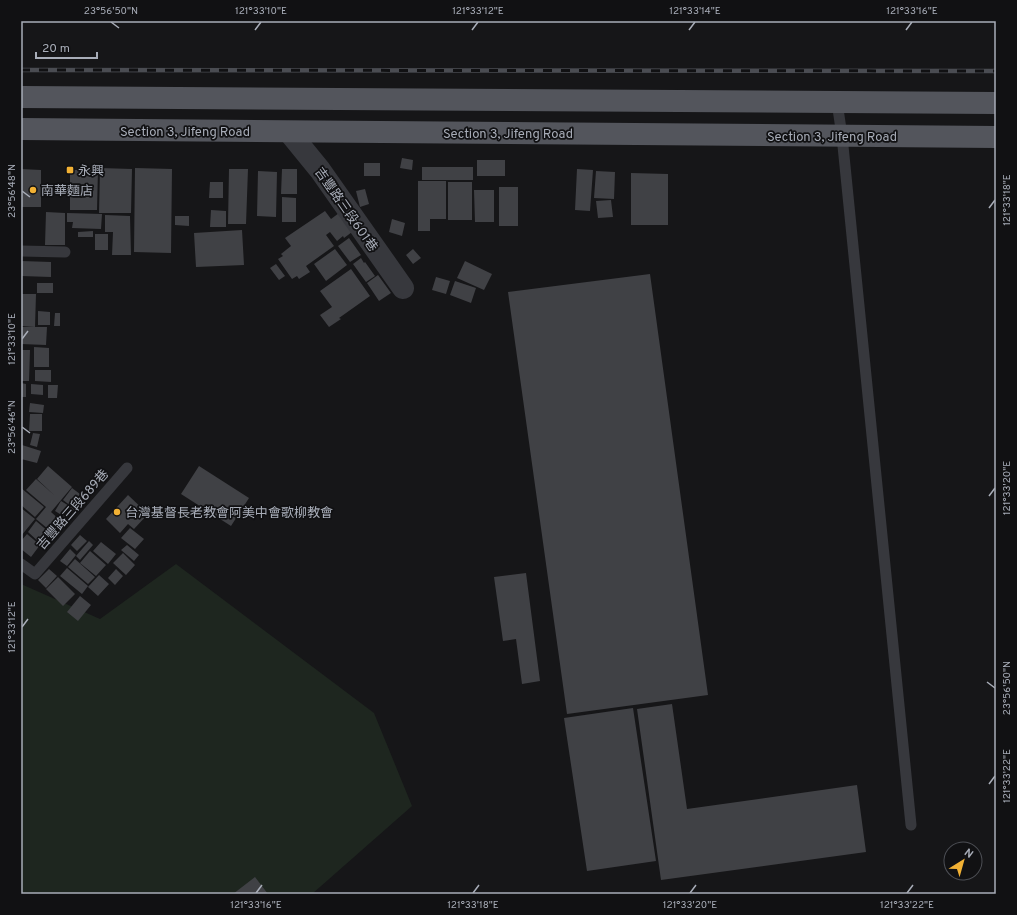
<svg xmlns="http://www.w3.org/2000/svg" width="1017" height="915" font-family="Overpass,'Noto Sans TC',sans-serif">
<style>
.green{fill:#1e261f}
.building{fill:#404145}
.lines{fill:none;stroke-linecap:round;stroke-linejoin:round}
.service{stroke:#37383d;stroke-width:11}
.minor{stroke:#37383d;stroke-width:22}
.primary{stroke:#53555c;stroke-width:22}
.rail-casing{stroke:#4a4c52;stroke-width:4.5}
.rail{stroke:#111113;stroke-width:3;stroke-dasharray:9;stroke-linecap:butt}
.ticks{fill:none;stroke:#a8adb8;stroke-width:1.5}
.poi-dot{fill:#f2b134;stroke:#111113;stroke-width:1.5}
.labels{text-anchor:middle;stroke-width:3.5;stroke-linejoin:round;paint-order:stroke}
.street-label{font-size:13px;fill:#a8adb8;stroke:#111113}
.poi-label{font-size:13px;fill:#a8adb8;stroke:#111113;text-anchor:start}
.neatline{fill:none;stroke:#a8adb8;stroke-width:1.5}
.ticks-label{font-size:10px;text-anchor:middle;fill:#a8adb8}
</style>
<rect width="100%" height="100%" fill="#161618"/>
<!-- green -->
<path class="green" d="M176,564L374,713L412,806L312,894H21V584L100,619Z"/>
<!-- building -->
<path class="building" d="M402,158L413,160L412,170L400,168Z
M477,160H505V176H477Z
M364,163H380V176H364Z
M422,167H473V180H422Z
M100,168L132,169L131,213H99Z
M135,168L172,169L171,253L134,252Z
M21,169L41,170V207H21Z
M229,169H248L246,224H228Z
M282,169H297V194H281Z
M577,169L593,170L590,211L575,210Z
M70,170H98L97,210H70Z
M258,171L277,172L276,217L257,216Z
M596,171L615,172L614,199L594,198Z
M631,173L668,174V225H631Z
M418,181H446V219H430V231H418Z
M210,182H223V198H209Z
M448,182H472V220H448Z
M499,187H518V226H499Z
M365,189L369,204L360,207L356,191Z
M474,190H494V222H475Z
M282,197L296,198V222H282Z
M611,200L613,217L598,218L596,201Z
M211,210L226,211V227H210Z
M325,211L331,219L339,213L352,232L344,238L343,236L337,241L330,232L326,235L334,246L306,266L310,272L299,279L297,276L292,279L278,259L283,256L281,254L291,246L285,238Z
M46,212L65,213V245H45Z
M67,213L102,214L101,229L72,228L73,222H67Z
M105,215L130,216L131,255H112L113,232H105Z
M175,216H189V226L175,225Z
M392,219L405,223L402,236L389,232Z
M242,230L244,265L196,267L194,233Z
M93,231V237H78V232Z
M95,234H108V250H95Z
M349,238L361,255L350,262L338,246Z
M335,249L347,265L326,281L314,264Z
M413,249L421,258L413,264L406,255Z
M361,258L364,263L365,262L375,276L366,282L353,264Z
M21,261L51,262V277L21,276Z
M465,261L492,274L484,290L457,278Z
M276,264L285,276L279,280L270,268Z
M351,269L370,296L339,318L341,319L329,327L320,315L332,307L320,291Z
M650,274L708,695L567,714L508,292Z
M378,275L391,293L379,301L367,283Z
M436,277L450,281L446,294L432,290Z
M455,281L476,288L471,303L450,295Z
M37,283H53V293H37Z
M21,294H36L35,327L21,326Z
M38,311L50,312V325H38Z
M55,313H60V326H54Z
M21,327H47L46,345L21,344Z
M34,347L49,348V367H34Z
M21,350H30L29,381H21Z
M35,370H51V382L35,381Z
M21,383L26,384V397H21Z
M31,384L43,385V395L31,394Z
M48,385H58L57,398H48Z
M30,403L44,405L43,413L29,412Z
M30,414H42V431H29Z
M33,433L40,434L37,447L30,445Z
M22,445L41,451L37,463L21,459Z
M48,466L72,487L51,512L62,522L53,533L36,519L46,507L26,490L36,479L54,495L37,479Z
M199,466L249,498L231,526L181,494Z
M21,488L44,507L35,517L21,505Z
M72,488L80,494L71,506L63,500Z
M128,495L148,514L134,529L128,524L120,533L106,519Z
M61,501L74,509L68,519L55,511Z
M21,508L35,519L21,536Z
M36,521L50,533L41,544L28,532Z
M130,528L144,539L135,549L121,538Z
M27,534L40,545L31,557L21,549V541Z
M80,535L87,541L77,551L71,545Z
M89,541L93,545L80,560L76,556Z
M101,542L116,554L108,564L93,551Z
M127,545L139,555L134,561L121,550Z
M70,549L76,555L67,566L60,561Z
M90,551L106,565L96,576L80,563Z
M123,553L135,565L126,575L113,563Z
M75,559L95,577L88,584L68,567Z
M67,568L88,586L82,594L60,576Z
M49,569L57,576L46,588L38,580Z
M116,569L123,576L115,585L108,578Z
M526,573L540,681L522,684L516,639L503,641L494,577Z
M99,575L109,584L98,596L88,587Z
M58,577L75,594L63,606L46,589Z
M80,596L91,605L78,621L67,612Z
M672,704L687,809L857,785L866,852L661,880L637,709Z
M633,708L656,861L587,871L564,718Z
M255,877L268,894H233Z"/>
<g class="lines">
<!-- service -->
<path class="service" d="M837,102L842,136L911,825
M21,251L65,252
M21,564L35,574L127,468"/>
<!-- minor -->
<path class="minor" d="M289,132L320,170L403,288"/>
<!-- primary -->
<path class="primary" d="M21,97L996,103
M21,129L996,137"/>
<defs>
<path id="rail" d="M21,70L996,71"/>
</defs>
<!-- rail casing -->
<use href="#rail" class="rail-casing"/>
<!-- rail -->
<use href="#rail" class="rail"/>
</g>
<!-- ticks -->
<path class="ticks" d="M111,22L119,28M255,30L261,22M472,30L478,22M689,30L695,22M906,30L912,22M22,191L30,197M989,208L995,200M22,339L28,331M22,427L30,433M989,496L995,488M22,627L28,619M987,682L995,688M989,784L995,776M256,893L262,885M473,893L479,885M690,893L696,885M907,893L913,885"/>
<!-- markers -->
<g class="poi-dot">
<rect x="66" y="166" width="8" height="8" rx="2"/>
<circle cx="33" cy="190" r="4"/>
<circle cx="117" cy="512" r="4"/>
</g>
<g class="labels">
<!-- street labels -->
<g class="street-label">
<text x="185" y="136">Section 3, Jifeng Road</text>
<text x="508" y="138">Section 3, Jifeng Road</text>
<text x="832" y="141">Section 3, Jifeng Road</text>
<text transform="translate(347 209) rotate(55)" y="5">吉豐路三段601巷</text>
<text transform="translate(72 509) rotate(-49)" y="5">吉豐路三段689巷</text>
</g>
<!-- poi labels -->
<g class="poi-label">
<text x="78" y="175">永興</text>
<text x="41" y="195">南華麵店</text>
<text x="125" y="517">台灣基督長老教會阿美中會歌柳教會</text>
</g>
</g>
<!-- border -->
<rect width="1017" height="915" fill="none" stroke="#111113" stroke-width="44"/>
<!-- north arrow -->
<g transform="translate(963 861) rotate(37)"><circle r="19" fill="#111113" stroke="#4d4f55"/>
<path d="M0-3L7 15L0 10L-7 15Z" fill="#f2b134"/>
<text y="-6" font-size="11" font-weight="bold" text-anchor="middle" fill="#a8adb8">N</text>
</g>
<!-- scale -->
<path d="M36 52v6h61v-6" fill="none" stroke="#a8adb8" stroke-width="2"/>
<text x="42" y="52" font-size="12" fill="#a8adb8" stroke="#111113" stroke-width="3" paint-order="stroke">20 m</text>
<rect x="22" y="22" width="973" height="871" class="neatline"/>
<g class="ticks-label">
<text x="111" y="14">23°56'50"N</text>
<text x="261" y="14">121°33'10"E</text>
<text x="478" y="14">121°33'12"E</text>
<text x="695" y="14">121°33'14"E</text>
<text x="912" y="14">121°33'16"E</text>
<text transform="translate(11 191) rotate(-90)" y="4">23°56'48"N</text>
<text transform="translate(1006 200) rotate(-90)" y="4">121°33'18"E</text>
<text transform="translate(11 339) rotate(-90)" y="4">121°33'10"E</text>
<text transform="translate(11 427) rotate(-90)" y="4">23°56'46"N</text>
<text transform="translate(1006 488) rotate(-90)" y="4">121°33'20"E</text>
<text transform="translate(11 627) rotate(-90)" y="4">121°33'12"E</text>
<text transform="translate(1006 688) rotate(-90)" y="4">23°56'50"N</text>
<text transform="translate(1006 776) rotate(-90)" y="4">121°33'22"E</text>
<text x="256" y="908">121°33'16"E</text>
<text x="473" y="908">121°33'18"E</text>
<text x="690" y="908">121°33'20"E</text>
<text x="907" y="908">121°33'22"E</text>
</g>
</svg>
